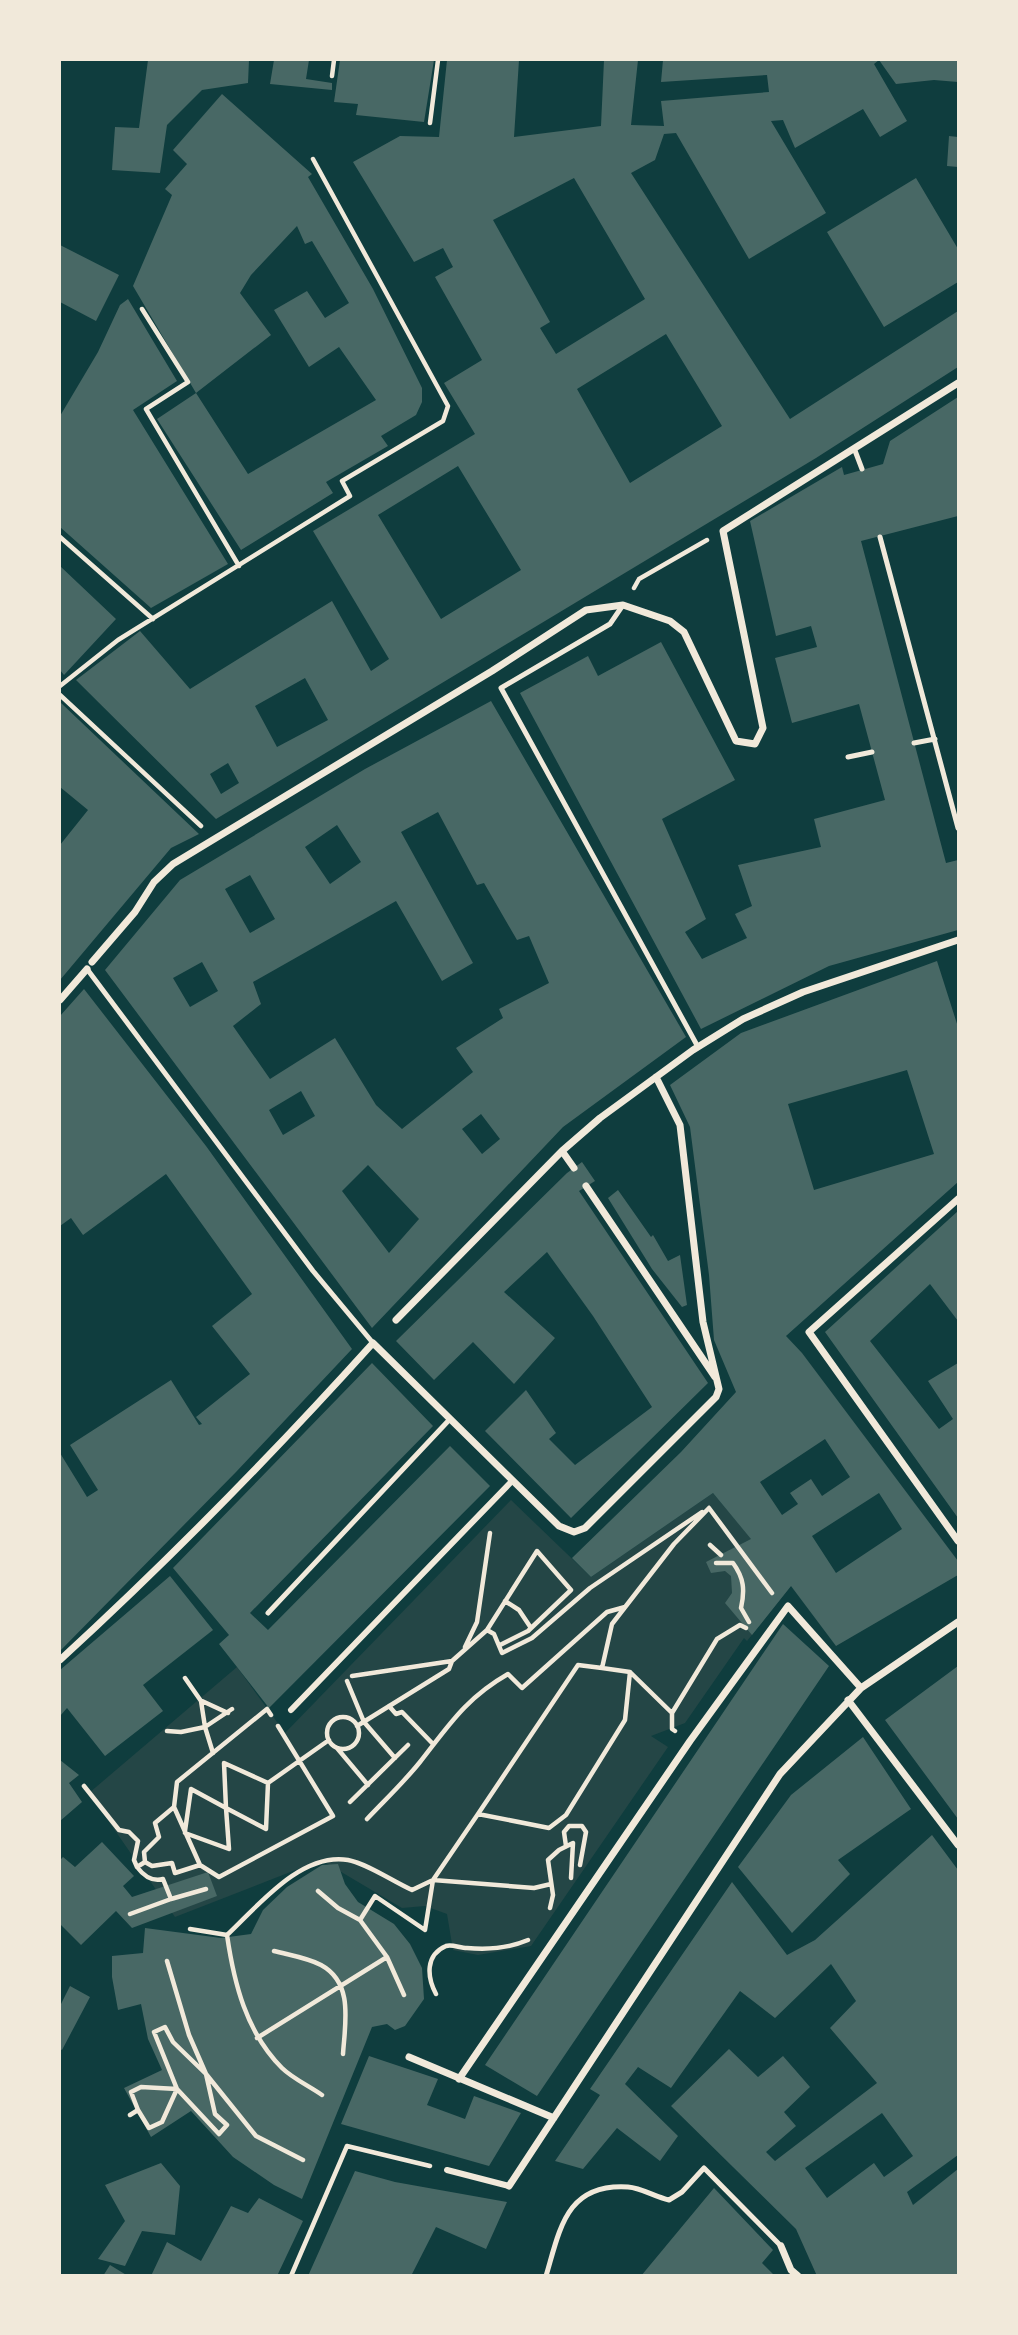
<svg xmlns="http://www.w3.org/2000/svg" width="1018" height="2335" font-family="'Work Sans',sans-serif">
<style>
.green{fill:#244646}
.building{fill:#486865;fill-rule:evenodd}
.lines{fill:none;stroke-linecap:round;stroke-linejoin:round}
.path{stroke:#f1e9da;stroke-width:4.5}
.service{stroke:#f1e9da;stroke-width:5}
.pedestrian{stroke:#f1e9da;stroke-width:6}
.minor{stroke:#f1e9da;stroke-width:7}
</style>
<rect width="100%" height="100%" fill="#0f3d3e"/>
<!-- green -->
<path class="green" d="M713,1493L791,1586L747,1641L744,1638L685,1723L651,1736L668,1747L531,1946L478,1955L453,1950L447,1914L425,1906L402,1908L321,1860L175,1917L89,1793L237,1667L285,1733L511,1500L591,1577Z"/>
<!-- building -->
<path class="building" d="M148,60H249L248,83L202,90L167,125L160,173L112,170L115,127L139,128Z
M274,60H309L306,79L332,83V90L270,84Z
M340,60H434L424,122L356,115L358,104L334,102Z
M447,60H519L514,137L601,126L604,60H638L631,125L664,126L661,101L769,92L767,75L661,82L663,60H958V82L934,80L896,84L879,60L874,64L907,121L880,137L863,109L795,148L783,120L771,121L826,213L749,259L676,133L664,134L655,160L631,173L790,419L958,311V367L816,458L216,819L76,680L140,631L190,689L332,601L371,671L389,659L313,531L475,434L444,383L482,360L435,277L453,267L443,248L414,262L353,162L400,136L439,137ZM574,178L645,299L556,354L540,328L550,322L493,220ZM666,334L722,426L630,483L577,389ZM458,466L521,570L441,619L378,515ZM305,678L328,720L277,747L255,706ZM228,763L239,783L221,794L210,774Z
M222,94L312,174L308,177L373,289L422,388V402L416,415L381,436L388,446L326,482L333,493L241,550L157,419L196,393L133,286L172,195L165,189L187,164L173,150ZM297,226L305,244L312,241L349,303L325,318L307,291L274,310L309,367L339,347L376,400L248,474L196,393L271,335L240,293L251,275Z
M949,136L958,137V167L947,166Z
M916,178L958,249V282L884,327L827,232Z
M60,245L119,275L96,321L60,302Z
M128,299L177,381L133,410L228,564L151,608L60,527V416L98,352L120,305Z
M958,397V516L861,541L946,863L958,860V930L829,966L701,1029L520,693L588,656L598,676L661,642L735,780L662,819L706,919L685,932L702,959L747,938L735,914L752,906L738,865L821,847L814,819L885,800L859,704L792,723L775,658L817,647L811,626L776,636L750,521L842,467L844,475L883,464L890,441Z
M60,566L116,619L64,675L60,670Z
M491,701L686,1037L563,1127L372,1328L105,970L180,880L365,769ZM438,812L477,885L484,883L517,940L529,936L549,983L499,1009L503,1018L456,1048L473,1072L402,1129L376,1105L335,1038L270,1079L233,1026L261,1004L253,982L396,901L442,981L473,963L401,832ZM337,825L361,862L330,884L305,847ZM250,875L275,919L250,933L225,889ZM202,962L218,991L190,1007L173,978ZM301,1091L315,1116L283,1135L269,1110ZM481,1114L500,1139L482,1154L462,1129ZM368,1165L419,1219L389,1253L342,1191Z
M60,702L199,834L171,848L60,980V845L88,810L60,787Z
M937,961L958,1027V1182L786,1336L802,1353L958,1561V1575L836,1646L791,1586L752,1635L725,1603L732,1593L731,1576L725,1571L711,1573L706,1562L751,1539L713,1493L591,1577L572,1558L681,1452L736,1392L714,1340L709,1275L690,1127L670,1085L741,1033ZM907,1070L934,1154L814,1190L788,1104ZM825,1439L850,1477L822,1496L811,1479L790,1493L798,1504L782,1515L760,1482ZM879,1493L902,1529L836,1573L812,1536Z
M84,989L206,1146L352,1349L236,1472L60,1651V1453L87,1497L98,1490L70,1445L171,1380L199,1425L202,1424L196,1417L250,1374L212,1326L252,1294L166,1174L83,1235L71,1218L60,1226V1016Z
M582,1162L595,1181L579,1191L708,1383L571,1518L485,1431L526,1390L556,1433L549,1439L575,1465L652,1407L593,1316L547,1252L504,1292L555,1338L514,1384L473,1342L434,1380L396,1341L567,1173Z
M618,1190L651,1237L653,1235L668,1261L680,1255L687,1305L682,1307L652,1269L608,1198Z
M958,1211V1321L930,1284L870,1341L939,1429L953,1419L928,1381L958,1363V1518L825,1332Z
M372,1363L433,1426L250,1613L268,1630L450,1446L490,1486L269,1708L219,1644L229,1635L173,1568Z
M170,1576L213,1630L143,1685L163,1711L105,1756L67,1708L60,1716V1670Z
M783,1624L829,1666L537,2096L485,2065Z
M958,1666V1819L885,1720Z
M863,1737L911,1809L838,1860L850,1874L792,1933L738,1867L791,1795Z
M60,1760L79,1775L69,1783L82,1802L60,1821Z
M932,1835L958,1870V2155L907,2192L913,2205L958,2169V2276H817L796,2229L671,2106L729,2049L758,2077L783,2056L810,2087L784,2112L796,2126L766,2152L775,2161L877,2083L830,2028L856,2001L831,1964L775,2018L740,1991L671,2088L638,2067L625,2084L678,2136L660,2161L617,2128L583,2169L555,2161L600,2095L590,2089L732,1882L787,1955L815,1940ZM882,2113L913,2156L884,2177L874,2163L827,2198L805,2168Z
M102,1842L134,1876L123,1886L132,1897L208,1872L217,1896L132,1928L116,1911L81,1945L60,1924V1860L63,1857L75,1867Z
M338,1864L345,1884L358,1902L394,1924L410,1944L422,1968L424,1999L405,2026L395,2030L387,2024L372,2027L302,2199L274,2185L233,2157L191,2111L151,2137L124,2088L162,2070L148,2039L141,2004L118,2010L112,1977V1956L143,1953L145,1928L221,1938L251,1934L263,1910L287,1887L322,1865Z
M70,1986L90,1997L62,2050L60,2049V2006Z
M369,2056L438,2079L427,2105L465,2119L474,2096L521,2113L489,2166L341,2124Z
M161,2163L180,2186L175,2235L142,2231L125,2266L98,2259L125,2221L105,2185Z
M355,2171L395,2182L507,2202L486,2249L436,2227L411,2276H308Z
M714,2188L773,2250L762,2263L775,2276H641Z
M259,2198L303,2221L277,2276H151L167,2242L201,2261L231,2206L248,2213Z
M110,2265L128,2276H103Z"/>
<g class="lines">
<!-- path -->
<path class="path" d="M332,76L334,60
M430,123L438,60
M142,309L188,382L146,409L239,566
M60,537L153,619
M634,588L639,579L707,540
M60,686L118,640L350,496L342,481L443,421L448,406L313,159
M60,695L201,826
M709,1508L772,1593
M710,1545L721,1555
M716,1563H733C744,1578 745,1590 741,1608L749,1622
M505,1601L519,1610L531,1628
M487,1630L494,1634L502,1653L532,1638L590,1588L702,1512
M465,1647L477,1622L490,1533
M602,1668L578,1665L478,1814L549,1828L566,1815L625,1720L630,1672
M352,1676L452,1661L487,1630L537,1551L571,1590L528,1631L500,1645
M185,1678L201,1701L205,1727L232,1709
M347,1681L364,1722L395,1758
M202,1701L228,1713
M389,1706L396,1714L402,1712L433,1744
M672,1713L630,1672L602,1668L612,1624L674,1544L709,1508
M327 1733a16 16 0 1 1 32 0a16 16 0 1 1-32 0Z
M357,1726L449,1669L452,1661
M167,1731L181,1732L205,1727L213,1753
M675,1731L672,1729V1713L717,1639L740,1625L746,1628
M337,1748L368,1785
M268,1783L329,1740
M84,1786L119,1830L129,1832L138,1841L134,1860L137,1867
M350,1802L408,1745
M174,1807L177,1782L267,1709L271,1715
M367,1819C385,1800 404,1782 420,1762C449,1725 466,1698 508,1674L522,1688L607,1612L625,1607
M185,1831L191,1789L226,1808L224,1763L268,1783
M185,1833L229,1849L226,1808L266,1829L268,1783
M566,1846L564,1832L569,1826H582L586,1832L580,1865
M145,1862L152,1866L172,1863L175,1873L200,1865L174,1807L155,1823L159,1837L144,1852L145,1862L137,1867C143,1875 152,1882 163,1879L171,1899L206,1889
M200,1865L219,1877L333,1816L278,1726
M318,1891L338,1908L360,1920
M550,1908L553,1895L548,1860L559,1850L573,1843L571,1878
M130,1914L171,1899
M190,1929L227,1935C258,1906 301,1852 348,1860C368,1864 392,1881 412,1890L433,1880L534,1888L551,1884
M227,1935C234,1983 246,2032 282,2068C292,2078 309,2086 322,2095
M274,1951C289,1955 308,1958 321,1965C354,1983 345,2023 343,2054
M387,1957L404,1995
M167,1961L189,2035L206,2074L173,2042L165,2027L154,2032L177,2089L219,2134L227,2125L215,2114L206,2074L256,2136L303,2160
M436,1994C427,1977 425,1955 446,1946C452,1944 460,1948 467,1948C487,1950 509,1948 528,1940
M257,2038L387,1957L360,1920L375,1896L425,1930L433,1880L478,1814
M138,2110L131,2092L141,2087L177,2089
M130,2115L138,2110L149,2128L162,2122L177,2089
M291,2276L347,2146L430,2166"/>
<!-- service -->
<path class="service" d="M854,448L862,469
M880,537L958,828
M623,605L610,624L501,688L698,1047
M914,743L935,739
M848,757L872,752
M87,969L313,1271L373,1343
M268,1613L450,1419
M546,2276C560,2229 566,2183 628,2187C642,2188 655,2197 669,2200L682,2192L704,2168L781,2246"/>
<!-- pedestrian -->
<path class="pedestrian" d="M291,1710L512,1481
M447,2170L509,2186"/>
<!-- minor -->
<path class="minor" d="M92,962L135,912L154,882L173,864L492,671L586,610L623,605L670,621L684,632L736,741L755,744L763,728L723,531L958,383
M60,1000L87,969
M562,1151L574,1168
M586,1186L715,1377
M958,1199L809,1332L958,1541
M396,1320L562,1151L600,1118L693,1050L743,1019L803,992L958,940
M60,1660C170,1559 273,1454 373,1343L559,1526L574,1532L585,1528L716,1397L719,1389L703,1322L680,1125L656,1077
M848,1700L958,1845
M409,2057L554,2118
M459,2079L690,1741L788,1606L861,1688
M509,2186L780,1774L861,1688L958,1622
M781,2246L791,2270L798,2276"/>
</g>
<!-- border -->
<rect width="1018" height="2335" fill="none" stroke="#f1e9da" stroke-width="122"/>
</svg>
